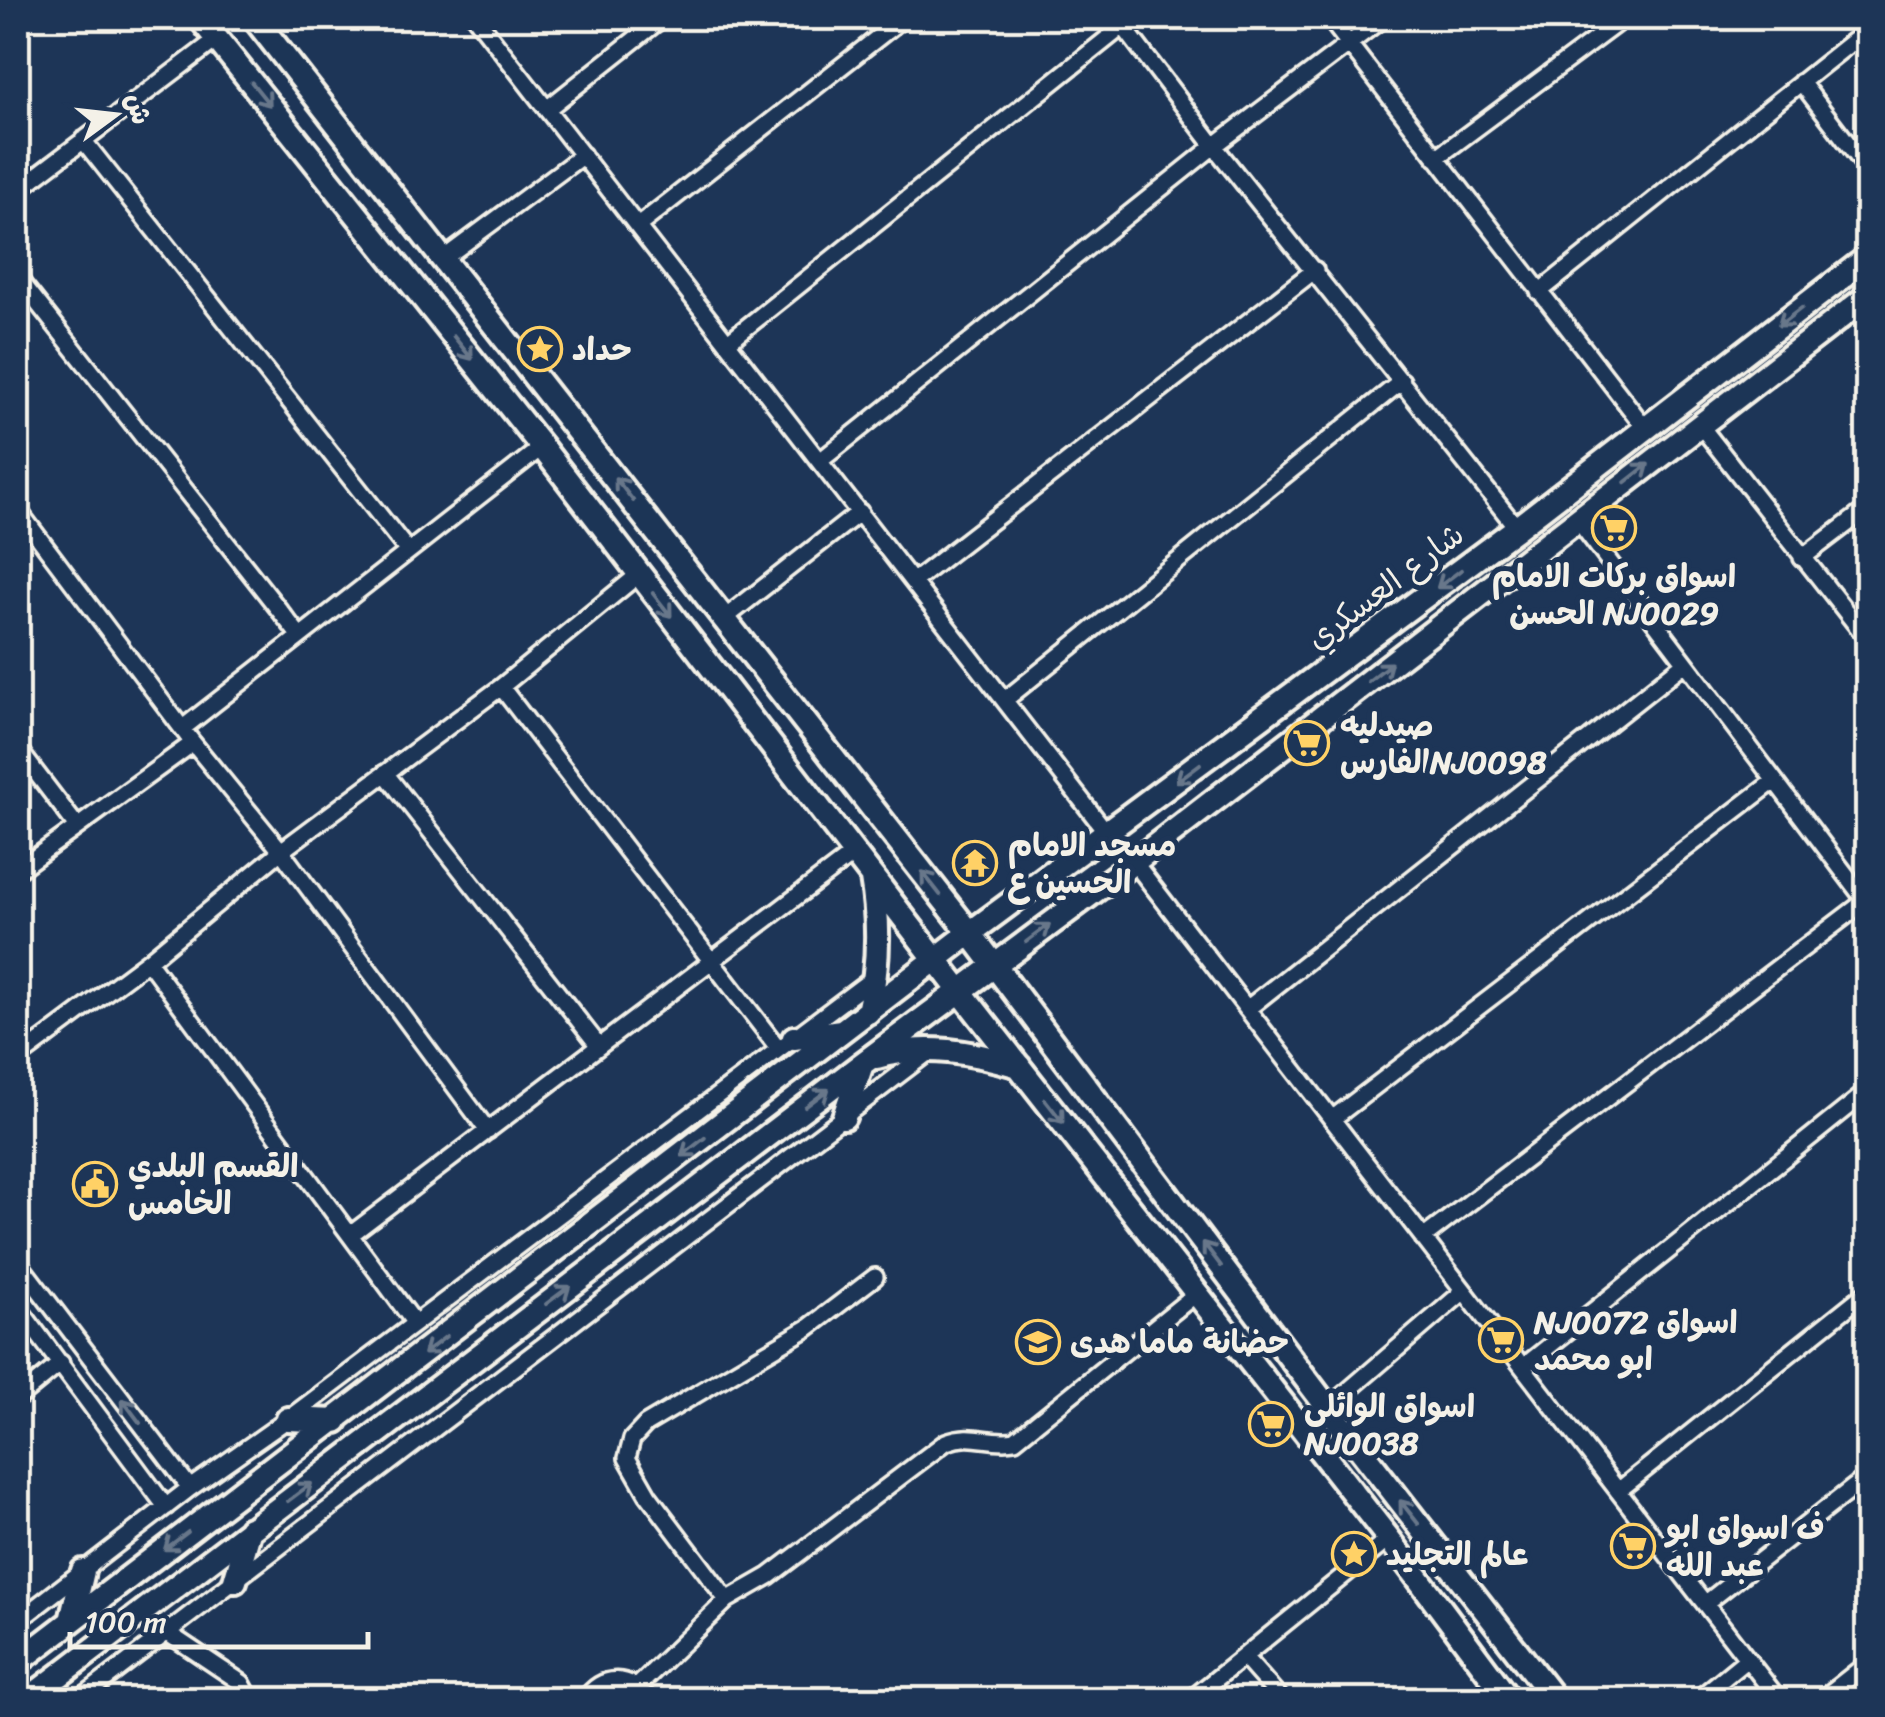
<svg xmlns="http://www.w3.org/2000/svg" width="1885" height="1717" font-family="Sriracha,'Playpen Sans Arabic',sans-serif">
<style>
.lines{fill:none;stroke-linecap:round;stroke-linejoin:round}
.minor-casing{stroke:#f4f1e8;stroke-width:22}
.secondary-casing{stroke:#f4f1e8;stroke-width:30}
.minor{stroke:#1d3557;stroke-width:15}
.secondary{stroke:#1d3557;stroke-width:22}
.oneway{stroke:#68778a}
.labels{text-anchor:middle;stroke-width:10;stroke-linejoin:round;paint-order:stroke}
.poi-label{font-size:32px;font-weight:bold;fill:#f4f1e8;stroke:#1d3557;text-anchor:start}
.street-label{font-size:32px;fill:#f4f1e8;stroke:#1d3557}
</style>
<rect width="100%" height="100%" fill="#1d3557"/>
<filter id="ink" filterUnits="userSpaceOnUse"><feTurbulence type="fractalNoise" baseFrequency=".01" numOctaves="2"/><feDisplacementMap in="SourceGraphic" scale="20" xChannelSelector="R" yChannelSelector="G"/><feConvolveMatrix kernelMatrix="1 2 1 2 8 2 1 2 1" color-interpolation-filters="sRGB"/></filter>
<g filter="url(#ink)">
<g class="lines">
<defs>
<path id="minor" d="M476,18L1107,833
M1117,18L1214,146L1517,528
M1329,18L1646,429
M1801,82L1868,170
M547,109L662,18
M83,140L407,550
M1436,158L1624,18
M18,190L217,39
M638,226L903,18
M443,259L583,155
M18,278L299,635
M1539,292L1868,29
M728,342L1123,26
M1700,425L1868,640
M820,461L1214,146L1383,18
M18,510L193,743L281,851L488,1131
M1577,519L1868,904
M1802,558L1868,508
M914,581L1315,270
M725,618L860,512
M501,687L779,1049
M1006,699L1402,381
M183,728L542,447
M18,749L76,825
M385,773L599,1046
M1134,862L1779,1700
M18,870L193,743
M148,961L414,1322
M1247,1009L1685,663
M18,1058L148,961L281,851L501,687L638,575
M1332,1119L1774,781
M350,1235L854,853
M1423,1238L1868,899
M18,1262L190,1488
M18,1307L166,1507
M1523,1367L1868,1091
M18,1398L61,1363
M1328,1408L1464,1291
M1618,1491L1868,1291
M727,1600L648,1495L627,1458L632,1439L646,1424L808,1328L875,1277
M1705,1604L1868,1476
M18,1621L190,1488L288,1419L876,976
M166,1632L242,1683L251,1700
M1244,1657L1282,1700
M638,1686L727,1600L769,1576L946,1442C974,1431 989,1445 1015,1440L1197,1293
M78,1700L930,1051
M585,1700C601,1673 631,1675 649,1700
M1190,1700L1389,1539
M1697,1700L1747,1659
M1821,1700L1868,1663"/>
<path id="secondary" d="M200,18L542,447L960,991L1389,1539L1509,1700
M254,18L970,933L1328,1408L1555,1700
M868,1012C879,967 880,924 872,878
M794,1038L841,1031
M877,1057C924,1043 973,1052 1019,1066
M844,1117L862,1064
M288,1419L336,1421
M235,1581L250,1529
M71,1621L83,1571
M18,1662L970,933L1517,528L1868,257
M27,1700L862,1064L1134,862L1868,296"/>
</defs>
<!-- minor casing -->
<use href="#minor" class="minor-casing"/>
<!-- secondary casing -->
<use href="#secondary" class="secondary-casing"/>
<!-- minor -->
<use href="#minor" class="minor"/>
<!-- secondary -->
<use href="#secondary" class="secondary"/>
</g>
<!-- one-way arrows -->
<defs><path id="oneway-shaft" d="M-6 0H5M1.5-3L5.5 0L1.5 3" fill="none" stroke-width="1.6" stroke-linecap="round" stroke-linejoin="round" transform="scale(2.5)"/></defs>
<g class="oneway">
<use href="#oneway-shaft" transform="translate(261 94) rotate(51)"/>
<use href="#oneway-shaft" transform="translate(1790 317) rotate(142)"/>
<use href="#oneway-shaft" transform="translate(463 348) rotate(51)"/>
<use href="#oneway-shaft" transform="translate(1637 473) rotate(-38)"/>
<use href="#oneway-shaft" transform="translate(624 489) rotate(-128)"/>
<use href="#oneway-shaft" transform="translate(1449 579) rotate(143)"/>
<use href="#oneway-shaft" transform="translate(662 605) rotate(52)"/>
<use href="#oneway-shaft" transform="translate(1380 672) rotate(-38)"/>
<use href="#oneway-shaft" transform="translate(1188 773) rotate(143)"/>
<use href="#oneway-shaft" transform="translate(931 883) rotate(-128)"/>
<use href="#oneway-shaft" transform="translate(1038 933) rotate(-37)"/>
<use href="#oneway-shaft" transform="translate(817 1098) rotate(-37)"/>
<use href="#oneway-shaft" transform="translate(1054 1111) rotate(52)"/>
<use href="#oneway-shaft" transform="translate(693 1147) rotate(142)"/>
<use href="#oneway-shaft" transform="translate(1212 1254) rotate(-127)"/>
<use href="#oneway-shaft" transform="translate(558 1295) rotate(-37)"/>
<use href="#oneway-shaft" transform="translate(435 1345) rotate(142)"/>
<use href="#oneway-shaft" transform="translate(131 1411) rotate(-127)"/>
<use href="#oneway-shaft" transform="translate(300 1492) rotate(-37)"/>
<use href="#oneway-shaft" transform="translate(1409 1512) rotate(-128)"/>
<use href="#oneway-shaft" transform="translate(176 1541) rotate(143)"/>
</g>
</g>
<!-- icons -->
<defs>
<symbol id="sight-ring" viewBox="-11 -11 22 22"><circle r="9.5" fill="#1d3557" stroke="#ffd166" stroke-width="1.5"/><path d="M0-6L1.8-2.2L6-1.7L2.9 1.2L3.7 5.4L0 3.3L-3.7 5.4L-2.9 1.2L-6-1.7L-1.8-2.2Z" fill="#ffd166"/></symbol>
<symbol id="supermarket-ring" viewBox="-11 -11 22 22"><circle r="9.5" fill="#1d3557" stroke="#ffd166" stroke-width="1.5"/><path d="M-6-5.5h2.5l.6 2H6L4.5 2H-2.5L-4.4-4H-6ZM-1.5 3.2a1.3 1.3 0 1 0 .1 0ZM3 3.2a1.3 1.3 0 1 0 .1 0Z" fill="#ffd166"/></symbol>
<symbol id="temple-ring" viewBox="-11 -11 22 22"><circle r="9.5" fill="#1d3557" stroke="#ffd166" stroke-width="1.5"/><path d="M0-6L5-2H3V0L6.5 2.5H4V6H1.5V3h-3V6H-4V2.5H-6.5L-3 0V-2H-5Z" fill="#ffd166"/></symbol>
<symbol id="civic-ring" viewBox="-11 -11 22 22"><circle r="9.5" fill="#1d3557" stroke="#ffd166" stroke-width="1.5"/><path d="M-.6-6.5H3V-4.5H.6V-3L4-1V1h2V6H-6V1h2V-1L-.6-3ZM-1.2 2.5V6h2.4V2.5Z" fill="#ffd166"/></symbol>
<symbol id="school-ring" viewBox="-11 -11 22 22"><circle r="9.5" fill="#1d3557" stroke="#ffd166" stroke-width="1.5"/><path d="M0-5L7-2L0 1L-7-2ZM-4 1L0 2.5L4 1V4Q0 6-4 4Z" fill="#ffd166"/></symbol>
</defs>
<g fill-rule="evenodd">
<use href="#sight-ring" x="515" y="324" width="50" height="50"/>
<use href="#supermarket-ring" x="1589" y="503" width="50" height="50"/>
<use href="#supermarket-ring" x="1282" y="718" width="50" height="50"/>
<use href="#temple-ring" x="950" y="838" width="50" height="50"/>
<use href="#civic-ring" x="70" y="1159" width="50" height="50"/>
<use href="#supermarket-ring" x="1476" y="1315" width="50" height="50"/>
<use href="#school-ring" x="1013" y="1317" width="50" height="50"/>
<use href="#supermarket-ring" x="1246" y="1399" width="50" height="50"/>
<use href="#supermarket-ring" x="1608" y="1521" width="50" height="50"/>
<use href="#sight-ring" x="1329" y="1529" width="50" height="50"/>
</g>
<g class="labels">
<!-- poi labels -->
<g class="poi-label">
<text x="572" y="360">حداد</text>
<text x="1614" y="587" text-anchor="middle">اسواق بركات الامام<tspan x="1614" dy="37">الحسن NJ0029</tspan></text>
<text x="1340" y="736">صيدليه<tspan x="1340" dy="37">الفارسNJ0098</tspan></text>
<text x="1008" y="856">مسجد الامام<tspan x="1008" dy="37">الحسين ع</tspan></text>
<text x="128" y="1177">القسم البلدي<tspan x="128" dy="37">الخامس</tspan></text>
<text x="1534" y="1333">NJ0072 اسواق<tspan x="1534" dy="37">ابو محمد</tspan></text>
<text x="1070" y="1353">حضانة ماما هدى</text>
<text x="1304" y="1417">اسواق الوائلی<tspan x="1304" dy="37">NJ0038</tspan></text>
<text x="1666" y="1539">ف اسواق ابو<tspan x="1666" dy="37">عبد الله</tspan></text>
<text x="1386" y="1565">عالم التجليد</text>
</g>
<!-- street labels -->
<g class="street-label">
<text transform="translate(1385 586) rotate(-37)" y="11">شارع العسكري</text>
</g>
</g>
<!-- margin -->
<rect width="1885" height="1717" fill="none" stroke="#1d3557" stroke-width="60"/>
<rect x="30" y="30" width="1825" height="1657" fill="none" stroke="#f4f1e8" stroke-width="4" filter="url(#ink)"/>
<!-- north arrow -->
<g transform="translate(115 115) rotate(75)" stroke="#1d3557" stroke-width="8" paint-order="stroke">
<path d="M0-8L18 38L0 25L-18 38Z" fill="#f4f1e8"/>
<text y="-15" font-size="28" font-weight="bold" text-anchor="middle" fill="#f4f1e8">ش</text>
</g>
<!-- scale -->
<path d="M70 1632v15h298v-15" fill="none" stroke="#f4f1e8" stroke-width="5"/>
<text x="85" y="1632" font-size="30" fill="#f4f1e8" stroke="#1d3557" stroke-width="8" paint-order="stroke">100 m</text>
</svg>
